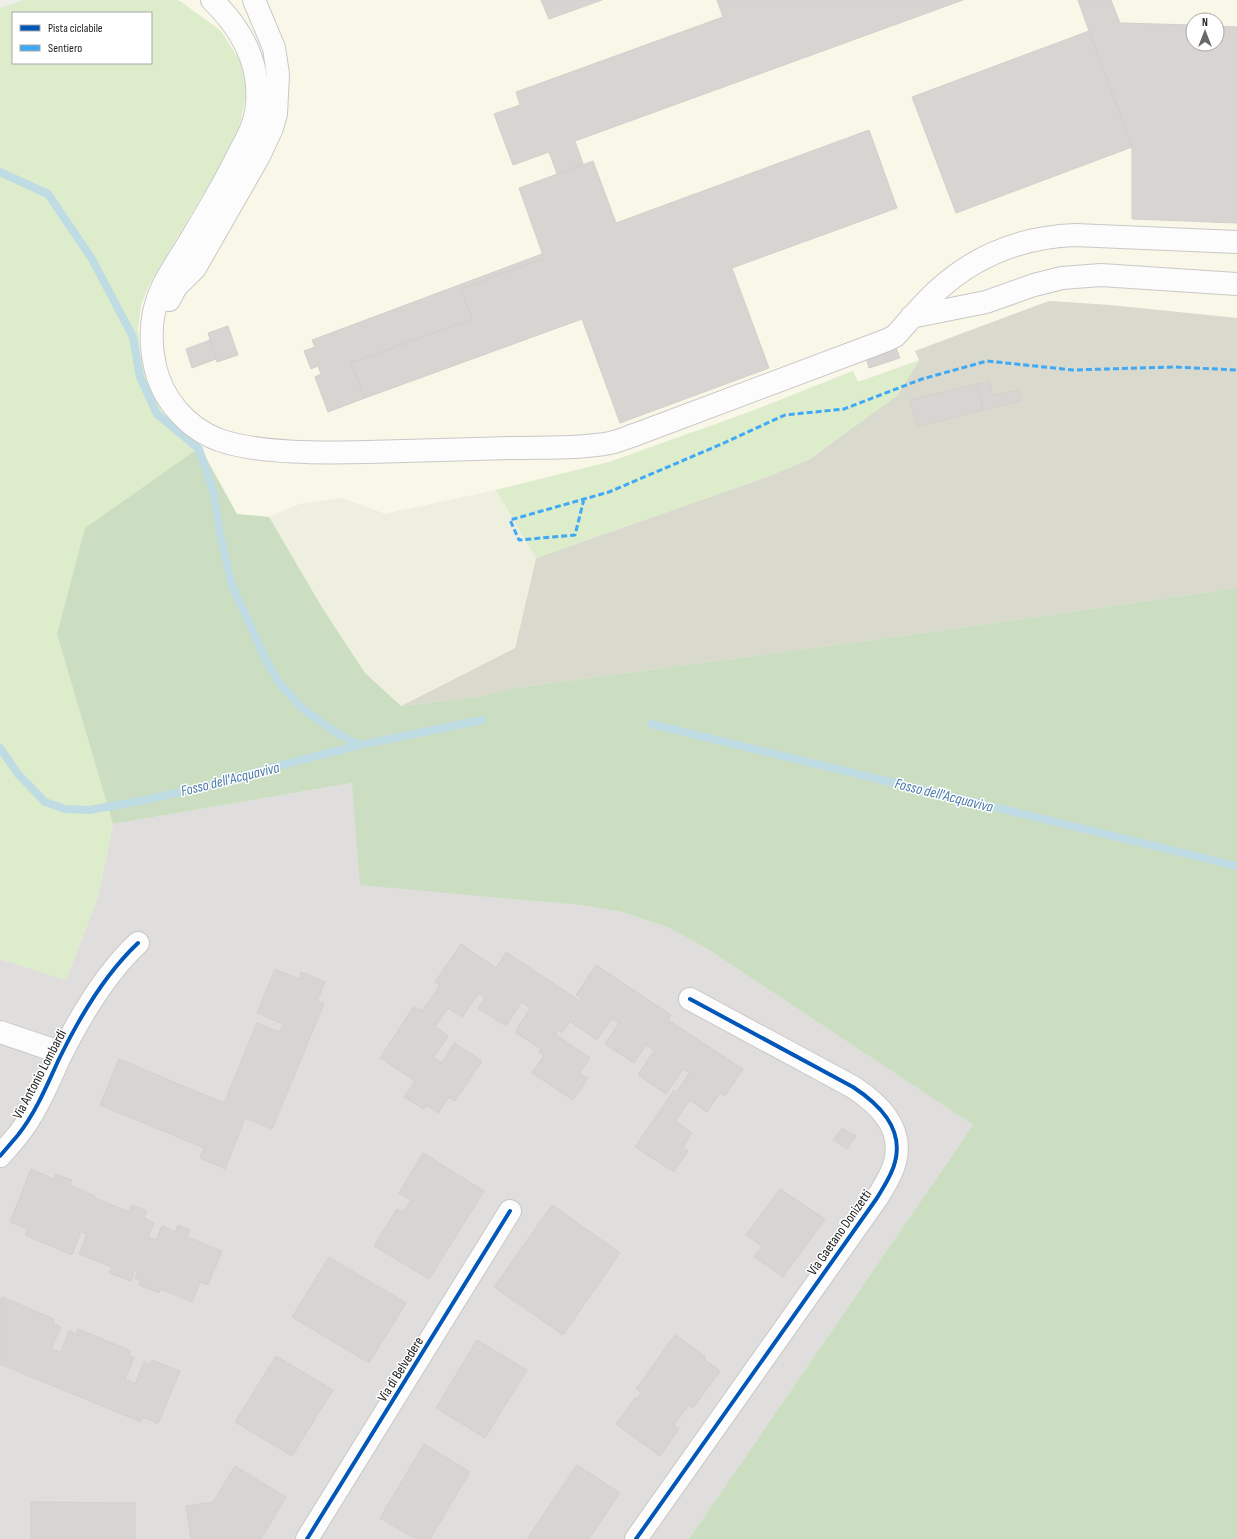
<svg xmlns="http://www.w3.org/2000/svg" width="1237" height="1539" font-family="'Sofia Sans Condensed',sans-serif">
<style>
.residential{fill:#dfdedc}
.education{fill:#f8f7e8;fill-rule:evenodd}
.construction{fill:#d9d9cd}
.farmland{fill:#efefdf}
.grass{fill:#ddeccb;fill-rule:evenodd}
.forest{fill:#cbdec1}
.parking{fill:#e0dfde}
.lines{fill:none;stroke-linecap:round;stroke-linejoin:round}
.stream{stroke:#bfdbe3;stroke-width:8}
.building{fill:#d7d4d2;stroke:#d3d0cc}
.minor-casing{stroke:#c9c8c7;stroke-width:24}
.minor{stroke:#fdfcfc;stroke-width:22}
.quiet{stroke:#3fa9f5;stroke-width:3;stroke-dasharray:6 3;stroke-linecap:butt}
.cycleway-casing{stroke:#fff;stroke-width:6}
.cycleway{stroke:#0057b8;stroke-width:4}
.labels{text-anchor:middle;stroke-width:3;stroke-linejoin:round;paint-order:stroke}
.street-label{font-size:14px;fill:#222;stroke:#fff}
.water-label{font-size:15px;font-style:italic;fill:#4a7aab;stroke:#fff}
</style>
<rect width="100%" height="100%" fill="#f0eeeb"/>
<!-- residential -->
<path class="residential" d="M352,783L498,897L580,905L622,912L667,927L706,948L973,1125L689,1539H0V959L66,980L98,897L113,824Z"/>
<!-- education -->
<path class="education" d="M176,0H1237V318L1109,305L1049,301L915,351L920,360L858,382L852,371L752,411L609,462L496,490L385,514L342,498L300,504L269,517L237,514L200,447L170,419L152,394L140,353L138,328L141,305L150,283L180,1ZM1193,20H1217V44H1193Z"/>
<!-- construction -->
<path class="construction" d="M1049,301L1109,305L1237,318V588L902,636L521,687L476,697L401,706L515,648L536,558L767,477L810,459L850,429L919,360L915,351Z"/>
<!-- farmland -->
<path class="farmland" d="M496,490L536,558L515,648L401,706L365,673L323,609L269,517L300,504L342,498L385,514Z"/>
<!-- grass -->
<path class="grass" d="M23,0H176L180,1L221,31L240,61L247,89L241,120L228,153L150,283L141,305L138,328L140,353L152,394L170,419L200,447L85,528L57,634L113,824L98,897L66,980L0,959V8ZM13,13H151V63H13Z
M920,360L897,396L810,459L767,477L536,558L496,490L609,462L752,411L853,371L858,382Z"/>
<!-- forest -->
<path class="forest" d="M200,447L237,514L269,517L323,609L365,673L401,706L476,697L521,687L902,636L1237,588V1539H689L973,1125L706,948L667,927L622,912L580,905L360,885L352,783L113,824L57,634L85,528Z"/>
<!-- parking -->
<path class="parking" d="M0,1014L19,1020L7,1055L21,1065L0,1111Z"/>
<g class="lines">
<!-- stream -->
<path class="stream" d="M0,172L48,194L92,259L133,337L140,377L157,414L199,449L213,491L220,534L232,585L266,660L280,684L302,708L338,734L360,745
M651,724L1237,866
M0,748L18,774L45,802L65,809L89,810L135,802L213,785L270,768L360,745L482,720"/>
</g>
<!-- building -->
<path class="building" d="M541,0H602L549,19Z
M717,0H963L575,141L583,164L557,174L549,152L513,165L494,114L520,105L516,92L723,17Z
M1078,0H1111L1120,23L1193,25V44H1217V26L1237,27V223L1132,219V147L1089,31Z
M1089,31L1132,147L956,213L912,97Z
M869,130L897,208L732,268L769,368L620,423L582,319L365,398L351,363L472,319L461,289L544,258L519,188L593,161L616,223Z
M542,254L544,258L461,289L472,319L351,363L365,398L328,412L315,377L321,374L318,366L311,369L304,351L315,347L312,340Z
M228,326L238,355L217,362L208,333Z
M210,340L216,359L192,368L186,349Z
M895,345L900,358L869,368L865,355Z
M989,381L993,396L1018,390L1021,401L983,410L977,384Z
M977,384L983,410L917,427L910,400Z
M461,944L496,968L506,952L580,1001L581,998L576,995L596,965L671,1015L668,1020L743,1069L725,1096L720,1093L707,1112L690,1100L675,1121L692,1133L683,1147L688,1151L674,1172L635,1147L674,1090L677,1092L689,1073L683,1069L666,1094L638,1075L654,1050L646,1045L634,1063L605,1044L619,1023L612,1018L597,1040L570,1021L562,1033L558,1030L555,1034L590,1058L580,1073L588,1078L573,1100L532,1073L544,1055L539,1052L541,1049L515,1032L530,1008L522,1002L506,1026L478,1008L485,998L479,993L462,1017L448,1008L435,1027L448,1036L434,1057L442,1063L454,1043L482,1061L455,1101L449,1097L438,1113L426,1105L424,1109L404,1097L415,1081L380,1058L414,1006L422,1011L440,985L435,982Z
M275,969L299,979L301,972L325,982L317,1001L324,1004L272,1129L245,1118L225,1169L200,1158L204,1148L100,1105L119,1059L224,1103L257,1023L279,1032L283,1024L257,1013Z
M842,1128L856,1136L847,1149L833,1140Z
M423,1153L484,1191L429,1279L374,1246L397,1209L403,1212L411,1200L399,1193Z
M31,1169L54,1179L56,1174L72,1180L70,1185L95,1196V1198L129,1212L132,1205L147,1211L144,1218L154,1223L148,1237L156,1240L162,1226L175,1232L178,1225L190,1230L187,1237L222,1251L208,1285L200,1282L192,1302L161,1289L159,1293L139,1285L141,1281L135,1278L138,1270L135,1269L131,1281L109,1273L112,1267L79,1254L87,1234L81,1231L72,1255L25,1235L28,1229L10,1222Z
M780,1189L825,1219L783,1277L754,1257L762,1246L746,1235Z
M552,1205L620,1253L563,1335L494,1287Z
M329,1257L406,1303L369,1363L292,1317Z
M2,1297L54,1319L53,1323L61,1327L51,1349L61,1352L69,1331L76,1334L78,1329L131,1351L129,1355L134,1358L125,1379L135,1384L144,1362L150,1365L152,1360L180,1371L158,1424L143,1417L141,1422L0,1364V1301Z
M675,1335L706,1357L704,1359L720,1371L693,1408L689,1405L674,1425L679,1429L660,1456L616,1424L635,1398L637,1399L641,1392L636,1389Z
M477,1340L527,1370L485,1438L436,1408Z
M276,1356L333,1390L292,1456L235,1422Z
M424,1444L470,1472L430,1539H416L380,1518Z
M577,1465L620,1493L589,1539H527Z
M235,1466L286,1497L261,1539H191L186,1506L213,1502Z
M31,1502L135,1503V1539H31Z"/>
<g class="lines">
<defs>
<path id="minor" d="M212,0C243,30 263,68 256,112C254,126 247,139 240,151C225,183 206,214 188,244C179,259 169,273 162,288C150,314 149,339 155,366C162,399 187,428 219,440C260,454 324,453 368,452C416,451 464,449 512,448C544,447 578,449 610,443C619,441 628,437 637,434L887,340L895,336C909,321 923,303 939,289C978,254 1022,237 1075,235L1237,242
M169,300L176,287L195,268L259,156L272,128L276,114L278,74L274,48L254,0
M911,317L986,302L1034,285L1062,278L1101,275L1237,284
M0,1032L62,1053
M0,1156C6,1149 12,1142 18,1135C36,1112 47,1085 59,1059C79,1018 104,975 138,943
M307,1539L510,1211
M636,1539L877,1198C884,1186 892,1175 895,1162C904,1128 879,1104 853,1087L690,999"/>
</defs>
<!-- minor casing -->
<use href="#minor" class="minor-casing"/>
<!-- minor -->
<use href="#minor" class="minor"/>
<!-- quiet -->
<path class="quiet" d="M584,499L575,535L519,540L510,520L609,492L724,443L785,415L844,409L922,379L987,361L1073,370L1174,367L1237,370"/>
<defs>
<path id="cycleway" d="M0,1156C6,1149 12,1142 18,1135C36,1112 47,1085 59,1059C79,1018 104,975 138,943
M307,1539L510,1211
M636,1539L877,1198C884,1186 892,1175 895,1162C904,1128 879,1104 853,1087L690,999"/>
</defs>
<!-- cycleway casing -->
<use href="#cycleway" class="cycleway-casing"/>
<!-- cycleway -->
<use href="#cycleway" class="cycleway"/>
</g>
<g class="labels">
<!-- street labels -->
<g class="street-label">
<text transform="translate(39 1074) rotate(-62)" y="5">Via Antonio Lombardi</text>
<text transform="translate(839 1232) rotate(-55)" y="5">Via Gaetano Donizetti</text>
<text transform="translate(400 1369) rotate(-58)" y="5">Via di Belvedere</text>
</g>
<!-- water labels -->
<g class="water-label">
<text transform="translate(230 779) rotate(-14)" y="5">Fosso dell'Acquaviva</text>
<text transform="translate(944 795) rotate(14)" y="5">Fosso dell'Acquaviva</text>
</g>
</g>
<!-- legend -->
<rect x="12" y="12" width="140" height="52" fill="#ffffff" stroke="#a7a7a7"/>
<rect x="20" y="25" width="20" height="6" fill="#0057b8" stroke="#a7a7a7"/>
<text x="48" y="32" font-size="12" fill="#222222">Pista ciclabile</text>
<rect x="20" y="45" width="20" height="6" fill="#3fa9f5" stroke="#a7a7a7"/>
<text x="48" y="52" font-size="12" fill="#222222">Sentiero</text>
<!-- north arrow -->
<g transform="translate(1205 32)"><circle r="19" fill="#ffffff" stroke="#a7a7a7"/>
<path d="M0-3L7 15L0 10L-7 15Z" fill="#6a6968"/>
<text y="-6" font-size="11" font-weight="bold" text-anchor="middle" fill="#222222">N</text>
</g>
</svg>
